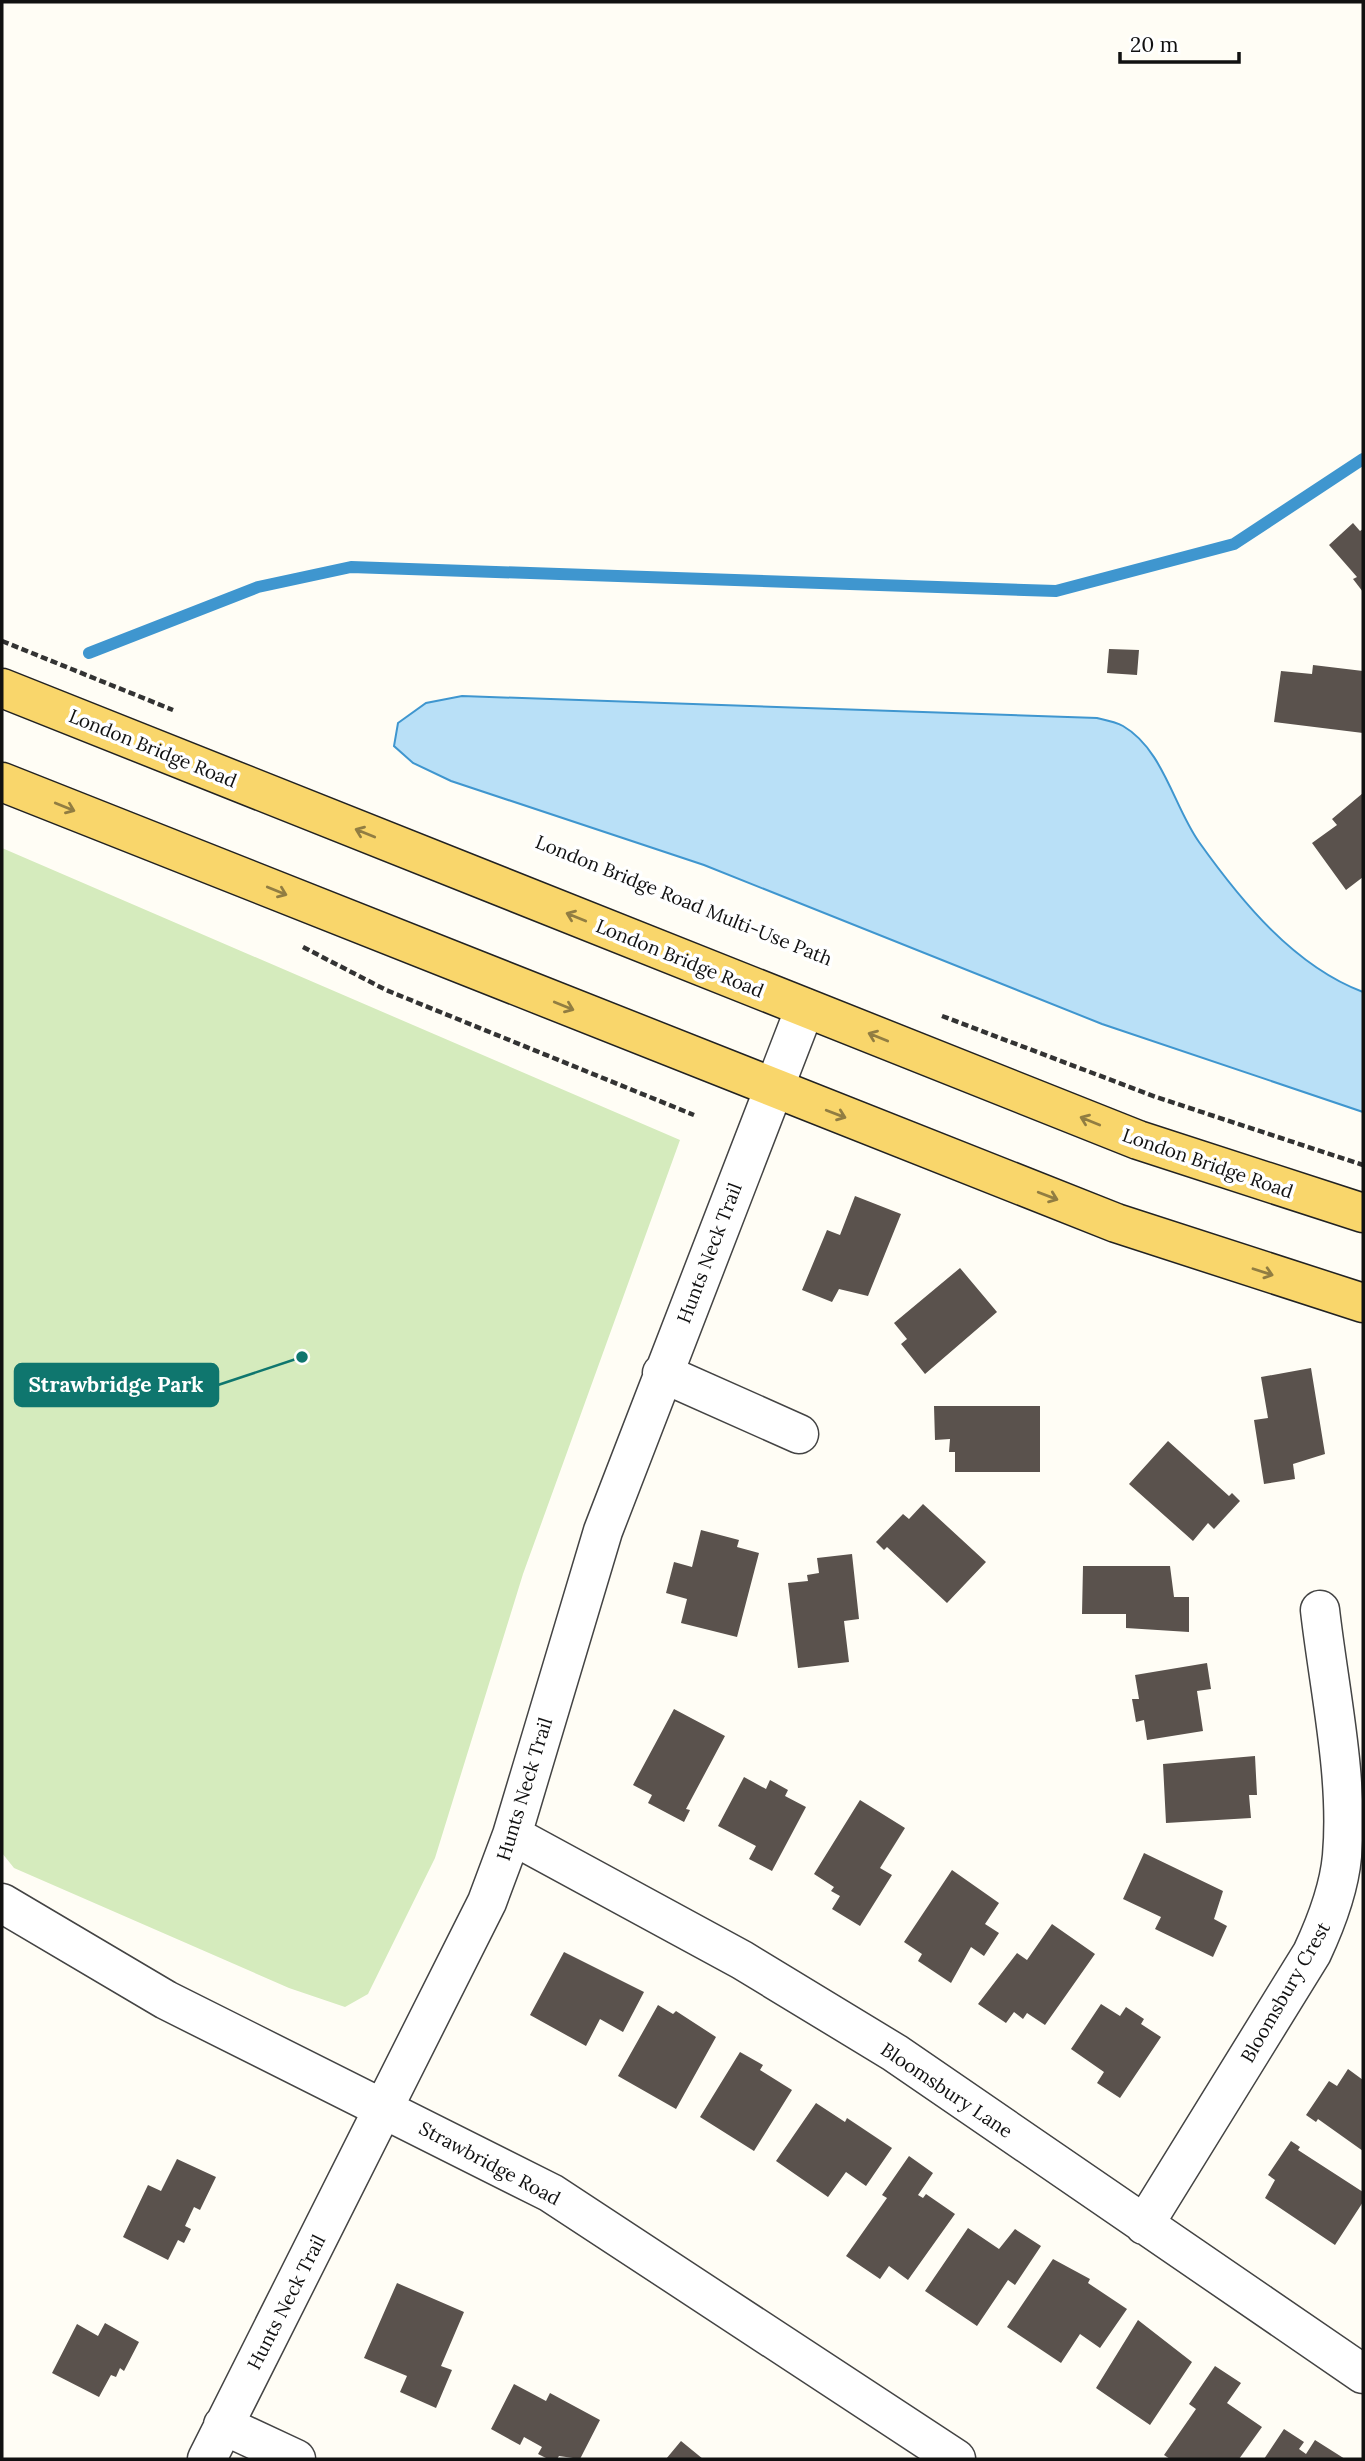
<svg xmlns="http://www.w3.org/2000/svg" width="1365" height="2461" font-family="Lora,serif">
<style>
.green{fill:#d5ebbd}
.water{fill:#b9e0f7;stroke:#3f96cf;stroke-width:2}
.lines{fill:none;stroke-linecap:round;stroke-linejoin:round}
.stream{stroke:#3f96cf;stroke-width:12}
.building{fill:#5a524d}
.minor-casing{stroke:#444;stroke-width:41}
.major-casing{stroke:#222;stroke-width:41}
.path{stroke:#333;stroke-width:4.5;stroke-dasharray:7 3.5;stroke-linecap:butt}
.minor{stroke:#fff;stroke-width:38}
.major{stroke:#f9d66b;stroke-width:38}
.oneway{stroke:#917d42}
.labels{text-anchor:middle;stroke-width:7;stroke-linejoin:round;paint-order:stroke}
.street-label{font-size:19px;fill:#111;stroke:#fff}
.leader{fill:none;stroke:#0f766e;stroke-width:2.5}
.callout-dot{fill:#0f766e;stroke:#fff;stroke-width:2.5}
.callout{fill:#0f766e;stroke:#0f766e;stroke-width:2.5}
.callout-label{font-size:21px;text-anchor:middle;font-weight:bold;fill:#fff}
</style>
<rect width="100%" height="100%" fill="#fffdf5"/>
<!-- green -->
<path class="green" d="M2,848L680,1140L523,1574L435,1858L368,1994L345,2007L289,1988L14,1868L2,1853Z"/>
<!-- water -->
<path class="water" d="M462,696L1097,718C1106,720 1116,722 1123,726C1163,749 1174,807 1199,842C1241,901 1294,966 1363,992V1112L1102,1024L704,865L451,781L413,763L394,746L398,723L426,703Z"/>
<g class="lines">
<!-- stream -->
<path class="stream" d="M89,653L258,587L351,567L1056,591L1234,544L1363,459"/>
</g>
<!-- building -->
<path class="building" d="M1353,523L1360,531L1363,529V592L1353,579L1357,577L1329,545Z
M1109,649L1139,650L1137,675L1107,673Z
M1313,665L1363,671V733L1274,722L1281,671L1312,674Z
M1363,793V877L1346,890L1312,843L1337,825L1332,819Z
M855,1196L901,1214L868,1296L839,1289L832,1302L802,1290L827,1230L840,1235Z
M960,1268L997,1312L925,1374L901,1344L907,1339L894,1323Z
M1311,1368L1325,1454L1293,1464L1295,1479L1264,1484L1254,1420L1268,1418L1261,1377Z
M934,1406H1040V1472H955V1452H949L950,1439L935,1440Z
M1168,1441L1229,1496L1232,1493L1240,1501L1214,1529L1208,1523L1193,1541L1129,1484Z
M923,1504L986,1562L947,1603L887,1547L884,1550L876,1542L903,1514L909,1519Z
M701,1530L739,1540L737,1547L759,1553L737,1637L681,1623L687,1599L666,1593L674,1562L692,1567Z
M852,1554L859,1619L844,1621L849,1662L798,1668L788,1583L808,1581L807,1575L819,1573L817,1558Z
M1083,1566H1170L1174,1597H1189V1632L1126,1628V1614H1082Z
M1207,1663L1211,1689L1197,1691L1203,1731L1147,1740L1144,1720L1136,1722L1132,1699H1139L1135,1675Z
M674,1709L725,1736L686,1809L690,1810L684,1822L648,1803L652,1795L633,1785Z
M1255,1756L1257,1795H1249L1251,1818L1166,1823L1163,1764Z
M744,1777L766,1789L770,1780L788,1790L785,1796L806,1807L772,1871L749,1859L756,1846L718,1826Z
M860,1800L905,1828L880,1868L892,1875L860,1926L832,1909L840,1896L831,1891L834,1887L814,1874Z
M1144,1853L1223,1891L1214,1919L1227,1926L1213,1957L1155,1929L1161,1917L1123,1899Z
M952,1870L999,1903L985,1924L999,1933L984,1956L971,1947L951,1983L918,1961L922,1954L904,1942Z
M1052,1924L1095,1954L1045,2025L1027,2013L1023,2019L1014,2012L1006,2023L978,2004L1017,1953L1027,1960Z
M564,1952L644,1992L623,2032L600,2019L586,2046L530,2015Z
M1101,2004L1120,2016L1126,2007L1144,2019L1141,2024L1161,2037L1120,2098L1097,2083L1104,2072L1071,2049Z
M658,2005L673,2014L676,2011L716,2037L676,2109L618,2076Z
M740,2052L763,2065L760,2070L792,2090L754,2151L700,2117Z
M1348,2069L1363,2080V2151L1318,2119L1316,2122L1306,2115L1329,2081L1337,2086Z
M816,2103L845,2122L847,2118L892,2148L866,2186L846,2172L828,2197L776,2161Z
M1291,2141L1300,2147L1298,2150L1363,2192V2202L1335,2245L1265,2198L1275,2180L1268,2175Z
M909,2156L933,2173L918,2195L923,2198L926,2194L955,2214L908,2280L889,2266L880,2279L846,2256L887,2198L882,2195Z
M177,2159L216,2177L200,2210L194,2207L185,2226L191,2229L184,2243L178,2240L168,2260L123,2237L148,2185L161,2191Z
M968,2228L999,2249L1015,2229L1041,2246L1015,2285L1008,2280L977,2326L925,2291Z
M1053,2259L1090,2279L1088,2283L1127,2309L1100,2348L1080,2334L1061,2363L1007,2327Z
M397,2283L464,2312L441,2366L452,2370L436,2408L400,2392L407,2376L364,2358Z
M1138,2320L1192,2362L1150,2425L1096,2388Z
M105,2323L139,2342L124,2371L120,2368L116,2377L111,2375L99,2397L52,2373L77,2324L98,2336Z
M1215,2366L1241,2383L1227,2403L1262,2427L1239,2459H1170L1164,2455L1196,2409L1189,2404Z
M514,2384L546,2401L550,2393L600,2420L580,2459L559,2456L557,2459H548L538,2454L542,2447L524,2437L520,2445L491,2429Z
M1284,2429L1304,2442L1299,2449L1306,2454L1315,2440L1345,2459H1264Z
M681,2441L703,2459H666Z"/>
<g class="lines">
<defs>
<path id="minor" d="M662,1373L799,1434
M512,1835L742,1960L895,2053L1363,2374
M2,1903L166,2000L551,2193L956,2459
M1144,2225L1312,1953C1326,1923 1339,1890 1342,1856C1349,1777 1329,1689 1320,1610
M223,2425L296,2459
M207,2459L487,1902L512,1835L603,1531L805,1008"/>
<path id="major" d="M2,688L1138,1140L1363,1213
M2,782L1116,1223L1363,1303"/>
</defs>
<!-- minor casing -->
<use href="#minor" class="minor-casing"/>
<!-- major casing -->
<use href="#major" class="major-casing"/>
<!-- path -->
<path class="path" d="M2,641L173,710
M303,947L386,990L694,1115
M942,1016L1156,1097L1363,1165"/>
<!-- minor -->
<use href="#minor" class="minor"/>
<!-- major -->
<use href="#major" class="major"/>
</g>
<!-- one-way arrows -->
<defs><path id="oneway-shaft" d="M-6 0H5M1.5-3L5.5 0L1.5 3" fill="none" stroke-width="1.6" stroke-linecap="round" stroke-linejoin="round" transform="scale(1.75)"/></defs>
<g class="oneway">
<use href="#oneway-shaft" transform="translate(65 807) rotate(22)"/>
<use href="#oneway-shaft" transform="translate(365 833) rotate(-158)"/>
<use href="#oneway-shaft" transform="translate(277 891) rotate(22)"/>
<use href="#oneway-shaft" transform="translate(576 917) rotate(-158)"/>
<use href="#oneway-shaft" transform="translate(564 1006) rotate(22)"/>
<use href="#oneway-shaft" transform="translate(878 1037) rotate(-158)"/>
<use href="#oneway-shaft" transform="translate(836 1114) rotate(21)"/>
<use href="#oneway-shaft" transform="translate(1090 1121) rotate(-158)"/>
<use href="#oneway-shaft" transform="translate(1048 1196) rotate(21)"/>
<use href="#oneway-shaft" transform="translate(1263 1272) rotate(18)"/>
</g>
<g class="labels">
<!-- street labels -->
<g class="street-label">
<text transform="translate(153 748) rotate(22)" y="7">London Bridge Road</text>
<text transform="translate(684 900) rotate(22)" y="7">London Bridge Road Multi-Use Path</text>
<text transform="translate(680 958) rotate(22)" y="7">London Bridge Road</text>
<text transform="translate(1208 1163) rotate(19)" y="7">London Bridge Road</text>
<text transform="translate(709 1253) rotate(-69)" y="7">Hunts Neck Trail</text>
<text transform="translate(524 1789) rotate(-73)" y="7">Hunts Neck Trail</text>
<text transform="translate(1285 1992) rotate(-60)" y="7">Bloomsbury Crest</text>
<text transform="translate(947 2090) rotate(34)" y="7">Bloomsbury Lane</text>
<text transform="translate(490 2163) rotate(28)" y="7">Strawbridge Road</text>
<text transform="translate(286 2302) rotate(-63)" y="7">Hunts Neck Trail</text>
</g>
</g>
<!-- callouts -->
<path class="leader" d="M302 1357L218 1385"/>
<circle class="callout-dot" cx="302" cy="1357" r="7"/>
<rect class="callout" x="15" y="1364" width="203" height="42" rx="7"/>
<g class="callout-label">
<text x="116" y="1392">Strawbridge Park</text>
</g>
<!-- border -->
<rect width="1365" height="2461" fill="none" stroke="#111111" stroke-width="7"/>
<!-- scale -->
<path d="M1120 52v10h119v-10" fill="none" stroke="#111111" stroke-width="3.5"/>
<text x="1130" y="52" font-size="21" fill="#111111" stroke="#ffffff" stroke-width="5" paint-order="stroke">20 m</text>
</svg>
